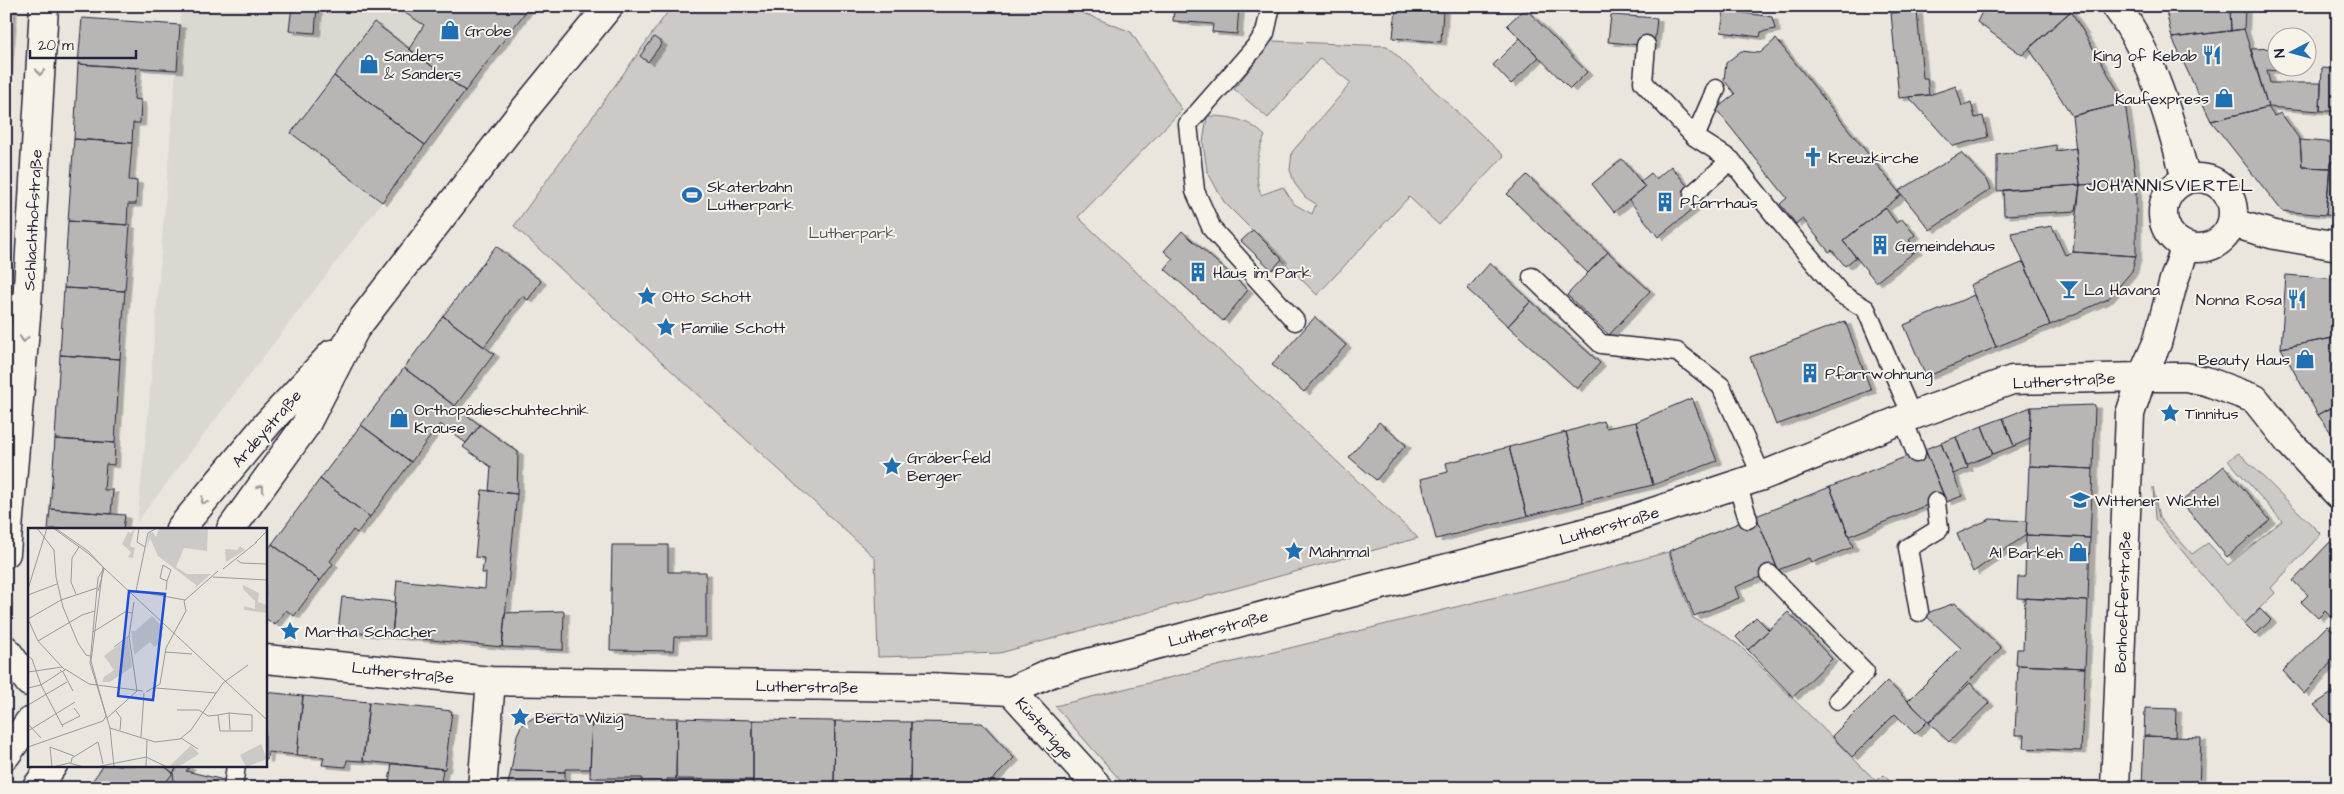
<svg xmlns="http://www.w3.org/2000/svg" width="2344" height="794" font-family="'Architects Daughter',sans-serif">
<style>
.built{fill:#dbd8d2}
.green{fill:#cdc9c6;stroke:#787680}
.building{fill:#b8b6b5;stroke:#22223b;filter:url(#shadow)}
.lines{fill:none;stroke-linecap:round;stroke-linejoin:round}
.lane-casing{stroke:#22223b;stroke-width:21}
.street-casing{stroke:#22223b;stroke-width:31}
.secondary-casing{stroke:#22223b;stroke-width:31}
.lane{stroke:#f7f3e8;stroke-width:18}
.street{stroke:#f7f3e8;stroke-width:28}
.secondary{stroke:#f7f3e8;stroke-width:28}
.oneway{stroke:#97959a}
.labels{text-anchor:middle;stroke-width:4;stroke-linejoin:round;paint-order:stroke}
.poi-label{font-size:16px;fill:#22223b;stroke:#f7f3e8;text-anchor:start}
.street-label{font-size:16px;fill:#22223b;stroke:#f7f3e8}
.park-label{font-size:16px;fill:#555465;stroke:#f7f3e8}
.neighbourhood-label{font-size:18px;letter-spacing:1px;fill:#22223b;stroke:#f7f3e8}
.inset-road{fill:none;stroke:#9a989d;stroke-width:1}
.view{fill:#1d4ed8;fill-opacity:0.15;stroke:#1d4ed8;stroke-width:2.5}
.inset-edge{fill:none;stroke:#22223b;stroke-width:2.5}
</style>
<defs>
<filter id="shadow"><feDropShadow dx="5.5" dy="3" stdDeviation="0" flood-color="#0004"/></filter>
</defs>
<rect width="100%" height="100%" fill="#eae6de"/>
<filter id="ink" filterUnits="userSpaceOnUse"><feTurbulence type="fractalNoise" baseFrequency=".02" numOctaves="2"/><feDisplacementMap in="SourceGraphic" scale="10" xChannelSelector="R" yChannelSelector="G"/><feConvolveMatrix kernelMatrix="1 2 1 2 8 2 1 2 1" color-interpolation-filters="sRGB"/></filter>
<g filter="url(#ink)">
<!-- built -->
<path class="built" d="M181,6H394L424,25L409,49L374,22L291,133L382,202L137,522L147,427Z"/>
<!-- green -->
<path class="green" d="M672,6H1065L1131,32L1182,110L1078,217L1418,538L1000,653L878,657L875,558L514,226Z
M1272,41L1387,46L1504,156L1439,225L1409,197L1317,295L1224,202L1207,171L1203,143L1207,116C1230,116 1248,119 1265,136C1256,155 1254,174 1261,195L1283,187L1294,204L1312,214L1316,204L1305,197L1295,184L1290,170L1292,152L1351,83L1320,58L1268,118L1234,89Z
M2239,453L2321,534L2271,588L2275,593L2244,624L2155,519L2153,487L2159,518L2192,554L2208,543L2228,565L2282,521L2228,460Z
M1668,552L1693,618L1719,631L1740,646L1876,781L1884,775L1896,788H1127L1055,706L1569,579Z"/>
<!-- building -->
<path class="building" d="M292,6H317L315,33L289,31Z
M394,6H530L465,91L409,49L424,25Z
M1174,6H1239L1237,34L1212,32L1213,24L1173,21Z
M1975,6H2065L2071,11L2022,55L1977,22L1982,12Z
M2165,6H2230L2231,31L2172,38Z
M2230,6H2245L2244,29L2231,31Z
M6,7H12L6,78Z
M1396,7L1443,10L1441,42L1393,38Z
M1525,8L1587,72L1570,89L1507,25Z
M1724,10L1772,17L1775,29L1761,32L1760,37L1721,32Z
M1917,11L1923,78H1927L1929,95L1899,98L1891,13Z
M2071,11L2097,55L2125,103L2072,116L2029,48Z
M1611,15L1657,18L1654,46L1608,42Z
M82,18L180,25L177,70L78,64Z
M374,22L465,91L425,145L334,76Z
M2244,29L2268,107L2211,121L2172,38Z
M654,37L662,43L648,62L640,56Z
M1520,38L1539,57L1511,84L1493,65Z
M1776,39L1901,195L1843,241L1856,257L1845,266L1832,250L1829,252L1803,219L1796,224L1780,204L1787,198L1716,109L1735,94L1724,80L1726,63L1741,51L1760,53Z
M2276,48V68H2281L2282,71L2267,70L2270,83H2321L2320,111L2268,107L2251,49Z
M78,64L136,68L134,99L141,100L140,123H133L132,143L74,139Z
M2322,68L2338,69V111H2320Z
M334,76L425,145L382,202L291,133Z
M1956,86L1962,106L1971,102L1975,118L1983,116L1988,137L1953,146L1909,97L1929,95Z
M2125,103L2136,181L2080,185L2072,116Z
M2268,107L2274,116L2281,113L2300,140L2302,167L2330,168L2326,215L2282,211L2211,121Z
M74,139L132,143L129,180L137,181L136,204H128L127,225L68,221Z
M2300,140L2338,143V162H2330V168L2302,167Z
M2056,145V151L2076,148L2080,185L1997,191V155Z
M1961,153L1987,180L1991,189L1930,230L1899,191Z
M1622,159L1645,187L1614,212L1592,184Z
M2330,162H2338V216L2326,215Z
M1671,166L1701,203L1658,237L1629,200L1645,187L1640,182L1651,173L1656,179Z
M1527,175L1608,252L1588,273L1507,194Z
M2136,181V256L2073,252L2080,185Z
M2080,185L2076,211L2004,215L2003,190Z
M1885,207L1896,223L1902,219L1915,235L1909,240L1917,250L1876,282L1843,241Z
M68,221L130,225L125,291L64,288Z
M2052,226L2065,255L2073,252L2136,256L2132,271L2108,299L2050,325L2011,233Z
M1253,230L1282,259L1272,270L1241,241Z
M1182,231L1248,290L1223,321L1165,269L1173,259L1164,251Z
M496,246L541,281L528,300L522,296L484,347L443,316Z
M1608,252L1650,291L1609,335L1567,295Z
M2024,262L2050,325L1996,347L1970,285Z
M1490,263L1531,301L1508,326L1467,289Z
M2286,275L2338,279V337L2281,348Z
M64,288L125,291L120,359L60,355Z
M1974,295L1996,347L1926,377L1904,325Z
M1531,301L1600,363L1577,389L1508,326Z
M443,316L494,354L455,406L404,368Z
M1315,317L1346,345L1304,392L1272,365Z
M1845,321L1871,390L1776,425L1750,357Z
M2338,337V404L2318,415L2281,348Z
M60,355L120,359L115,443L55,439Z
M404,368L480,425L466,443L440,424L411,462L361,425Z
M1692,398L1717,461L1653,485L1636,422Z
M2338,404V442L2318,415Z
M2095,405L2093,469L2029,466L2031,407Z
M2031,407L2030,439L2014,446L2003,418Z
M2003,418L2014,446L1993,454L1982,426Z
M1603,421L1606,428L1636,422L1653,485L1583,502L1566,432Z
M1379,422L1406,445L1376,480L1349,457Z
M361,425L411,462L370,517L320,479Z
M480,425L518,452L517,494L489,491L491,467L463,447Z
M1982,426L1993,454L1966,465L1956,437Z
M1566,432L1583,502L1527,516L1509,447Z
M1956,437L1968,468L1953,474L1941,443Z
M55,439L115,443L114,465L106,464L104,490H113L111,514L50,509Z
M1941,443L1962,496L1946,502L1925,449Z
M1509,447L1527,516L1436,539L1421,479L1448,472L1446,463Z
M1925,449L1945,498L1849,536L1830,487Z
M2029,466L2093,469L2090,538L2026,535Z
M2224,466L2270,520L2227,557L2181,502Z
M320,479L370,517L357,533L353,530L330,561L333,564L320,581L272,544Z
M1830,487L1853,547L1811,563L1809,558L1778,570L1756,516Z
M482,490L517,494L502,647L392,636L397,580L485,589L486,573H482L484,558L475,557Z
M50,509L125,515L123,529H48Z
M1756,516L1778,570L1735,587L1739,598L1694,616L1669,551Z
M1990,519L2027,521L2026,535L1973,572L1957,534Z
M2026,535L2090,538L2088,601L2017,598L2018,577H2025Z
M2330,542L2338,550V624L2325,611L2318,618L2301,602L2308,595L2293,581Z
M272,544L320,581L294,616L286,610L275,625L265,618V553Z
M612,545H668V572H706V637H674L673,651L610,650Z
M342,597L395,602L392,636L338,631Z
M2025,598L2088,601L2085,668L2016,665L2017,649H2023Z
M1955,603L2001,648L1929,722L1908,701L1961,648L1924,614Z
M2260,609L2271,620L2255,635L2244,624Z
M564,611L563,650L502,647L505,613Z
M1788,612L1832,659L1793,697L1748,650Z
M1756,617L1769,630L1748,650L1736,637Z
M2327,626L2338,635V654L2304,694L2283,671Z
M2018,665L2085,668L2081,751L2023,748L2024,735H2015Z
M1887,681L1928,721L1915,734L1895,714L1852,757L1832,736Z
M1970,683L1989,703L1949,742L1929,723Z
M2338,689V726L2335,728L2314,705Z
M265,692L303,696L297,755L268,752L267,760L265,759Z
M303,696L369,702L363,761L347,760L346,767L322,765L324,757L297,755Z
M369,702L452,711L445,769L363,761Z
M2145,708L2176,709L2175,737L2144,736Z
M536,716L592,717L590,769H565V772L511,771L517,735L521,726Z
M592,717L677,718L676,779H667L668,786H642V778H590Z
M677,718L753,720V780L676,779Z
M753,720L835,721L834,787L753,786Z
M835,721L911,722L910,788L834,787Z
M911,722L982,723L1014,758L984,788H910Z
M2144,736L2201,738L2199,788H2142Z
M392,763L443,769L440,788H388Z
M104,765H163L173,773L161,788H87Z
M163,765H179L173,773Z
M179,765L190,766L186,771L224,780L223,788H175L173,773Z
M511,771L565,772V788H507Z
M295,781L323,784V788H294Z"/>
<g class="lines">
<defs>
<path id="lane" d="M1271,6L1265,33L1257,45L1188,124L1195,191L1212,229L1295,321
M1646,45L1643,82L1695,137
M1716,89L1695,137L1731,160L1776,217L1841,294L1866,309L1912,416
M1693,194L1731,160
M1532,277L1601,344L1677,352L1721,386L1762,476
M6,304L27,305
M1903,419L1916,453
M1737,484L1748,519
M1769,574L1865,672L1838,700
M1919,612L1908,548L1939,529L1936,502
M233,788L236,765"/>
<path id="street" d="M2116,6C2152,54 2171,123 2186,179
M2163 213a35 35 0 1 1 70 0a35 35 0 1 1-70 0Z
M2232,223L2275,235L2338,246
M6,553L27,305L44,6
M6,650L29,682
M265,659L491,681L928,687L1011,691L1051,673L1300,606L1614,525L1762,476L1903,419L2012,380L2142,377H2186L2206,381L2255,399L2289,442L2338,494
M1011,691L1099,788
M482,788L491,681
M2115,788L2130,414L2142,377L2157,343L2174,280L2186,246"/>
<path id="secondary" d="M180,529L268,423L332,354
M231,529L305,426L355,329L520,115L609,6
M6,755L29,722
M36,788L53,765"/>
</defs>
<!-- lane casing -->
<use href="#lane" class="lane-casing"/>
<!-- street casing -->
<use href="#street" class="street-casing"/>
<!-- secondary casing -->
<use href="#secondary" class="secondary-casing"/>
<!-- lane -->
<use href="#lane" class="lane"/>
<!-- street -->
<use href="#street" class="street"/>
<!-- secondary -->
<use href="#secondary" class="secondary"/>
</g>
<!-- one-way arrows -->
<defs><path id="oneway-chevron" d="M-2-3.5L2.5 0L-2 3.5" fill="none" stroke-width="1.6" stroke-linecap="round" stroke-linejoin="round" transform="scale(1.25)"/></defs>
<g class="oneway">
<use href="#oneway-chevron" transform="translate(40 72) rotate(93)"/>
<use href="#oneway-chevron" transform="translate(24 339) rotate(95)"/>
<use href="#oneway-chevron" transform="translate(261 488) rotate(-54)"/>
<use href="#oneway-chevron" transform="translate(204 501) rotate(130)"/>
</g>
</g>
<!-- icons -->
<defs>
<symbol id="shop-bare" viewBox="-9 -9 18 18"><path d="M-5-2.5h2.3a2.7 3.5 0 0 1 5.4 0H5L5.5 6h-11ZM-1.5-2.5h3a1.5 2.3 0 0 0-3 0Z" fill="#1f6fb2" stroke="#f7f3e8" stroke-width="2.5" paint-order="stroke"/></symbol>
<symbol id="restaurant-bare" viewBox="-9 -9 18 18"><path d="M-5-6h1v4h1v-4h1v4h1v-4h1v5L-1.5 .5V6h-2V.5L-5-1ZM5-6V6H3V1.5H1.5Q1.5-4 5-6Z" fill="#1f6fb2" stroke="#f7f3e8" stroke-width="2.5" paint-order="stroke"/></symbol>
<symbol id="church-bare" viewBox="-9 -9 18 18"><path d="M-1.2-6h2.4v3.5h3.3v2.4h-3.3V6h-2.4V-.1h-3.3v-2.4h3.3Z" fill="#1f6fb2" stroke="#f7f3e8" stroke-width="2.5" paint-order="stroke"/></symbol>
<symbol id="stadium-bare" viewBox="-9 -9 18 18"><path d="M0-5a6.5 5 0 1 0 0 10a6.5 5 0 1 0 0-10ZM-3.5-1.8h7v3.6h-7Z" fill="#1f6fb2" stroke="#f7f3e8" stroke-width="2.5" paint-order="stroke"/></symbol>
<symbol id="building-bare" viewBox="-9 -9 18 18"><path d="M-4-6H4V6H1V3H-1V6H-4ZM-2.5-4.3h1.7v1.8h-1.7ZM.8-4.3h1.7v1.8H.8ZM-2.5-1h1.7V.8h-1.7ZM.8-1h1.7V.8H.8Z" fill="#1f6fb2" stroke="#f7f3e8" stroke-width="2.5" paint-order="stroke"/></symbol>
<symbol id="bar-bare" viewBox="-9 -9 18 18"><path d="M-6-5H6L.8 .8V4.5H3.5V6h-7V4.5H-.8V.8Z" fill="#1f6fb2" stroke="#f7f3e8" stroke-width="2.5" paint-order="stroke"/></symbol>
<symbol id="sight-bare" viewBox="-9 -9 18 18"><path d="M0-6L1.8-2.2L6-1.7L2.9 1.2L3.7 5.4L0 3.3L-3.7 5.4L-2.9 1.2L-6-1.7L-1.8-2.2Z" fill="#1f6fb2" stroke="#f7f3e8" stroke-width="2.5" paint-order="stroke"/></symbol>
<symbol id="school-bare" viewBox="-9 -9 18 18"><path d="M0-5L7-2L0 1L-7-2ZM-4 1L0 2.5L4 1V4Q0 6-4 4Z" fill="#1f6fb2" stroke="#f7f3e8" stroke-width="2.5" paint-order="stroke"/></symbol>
</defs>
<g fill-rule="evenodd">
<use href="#shop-bare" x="436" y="16" width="28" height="28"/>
<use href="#restaurant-bare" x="2198" y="41" width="28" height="28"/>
<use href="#shop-bare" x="355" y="50" width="28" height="28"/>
<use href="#shop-bare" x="2210" y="84" width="28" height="28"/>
<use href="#church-bare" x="1799" y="143" width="28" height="28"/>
<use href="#stadium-bare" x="678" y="181" width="28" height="28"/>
<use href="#building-bare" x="1651" y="188" width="28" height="28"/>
<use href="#building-bare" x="1866" y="231" width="28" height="28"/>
<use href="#building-bare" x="1184" y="258" width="28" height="28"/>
<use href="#bar-bare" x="2055" y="275" width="28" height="28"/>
<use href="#sight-bare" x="633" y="282" width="28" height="28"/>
<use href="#restaurant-bare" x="2283" y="285" width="28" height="28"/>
<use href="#sight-bare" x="652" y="313" width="28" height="28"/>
<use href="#shop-bare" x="2291" y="345" width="28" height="28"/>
<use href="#building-bare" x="1796" y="359" width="28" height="28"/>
<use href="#sight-bare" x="2156" y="399" width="28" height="28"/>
<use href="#shop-bare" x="385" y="404" width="28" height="28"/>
<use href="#sight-bare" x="878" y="452" width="28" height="28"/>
<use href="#school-bare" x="2066" y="486" width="28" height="28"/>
<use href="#sight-bare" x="1280" y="537" width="28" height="28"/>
<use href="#shop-bare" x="2064" y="538" width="28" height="28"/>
<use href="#sight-bare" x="276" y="617" width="28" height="28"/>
<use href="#sight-bare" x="506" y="703" width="28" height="28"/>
</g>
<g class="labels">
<!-- poi labels -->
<g class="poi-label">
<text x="465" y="36">Grobe</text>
<text x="384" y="61">Sanders<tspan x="384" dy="18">&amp; Sanders</tspan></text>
<text x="2197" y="61" text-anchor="end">King of Kebab</text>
<text x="2209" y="104" text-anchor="end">Kaufexpress</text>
<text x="1828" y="163">Kreuzkirche</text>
<text x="707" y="192">Skaterbahn<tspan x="707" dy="18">Lutherpark</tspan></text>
<text x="1680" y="208">Pfarrhaus</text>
<text x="1895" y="251">Gemeindehaus</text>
<text x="1213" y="278">Haus im Park</text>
<text x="2084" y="295">La Havana</text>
<text x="662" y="302">Otto Schott</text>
<text x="2282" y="305" text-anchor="end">Nonna Rosa</text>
<text x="681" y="333">Familie Schott</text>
<text x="2290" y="365" text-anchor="end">Beauty Haus</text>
<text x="1825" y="379">Pfarrwohnung</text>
<text x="414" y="415">Orthopädieschuhtechnik<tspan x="414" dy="18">Krause</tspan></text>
<text x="2185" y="419">Tinnitus</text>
<text x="907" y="463">Gräberfeld<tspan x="907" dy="18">Berger</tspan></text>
<text x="2095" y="506">Wittener Wichtel</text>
<text x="1309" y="557">Mahnmal</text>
<text x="2063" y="558" text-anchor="end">Al Barkeh</text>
<text x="305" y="637">Martha Schacher</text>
<text x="535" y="723">Berta Wilzig</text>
</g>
<!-- street labels -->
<g class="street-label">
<text transform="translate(32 220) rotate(-87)" y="6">Schlachthofstraße</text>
<text transform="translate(2064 380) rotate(-3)" y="6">Lutherstraße</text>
<text transform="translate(266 428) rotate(-49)" y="6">Ardeystraße</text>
<text transform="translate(1609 525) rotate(-16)" y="6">Lutherstraße</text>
<text transform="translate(2122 602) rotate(-88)" y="6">Bonhoefferstraße</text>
<text transform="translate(1218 628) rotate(-15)" y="6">Lutherstraße</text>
<text transform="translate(403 672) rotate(6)" y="6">Lutherstraße</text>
<text transform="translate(807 686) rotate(1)" y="6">Lutherstraße</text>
<text transform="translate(1045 728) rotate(48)" y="6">Küsterigge</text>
</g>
<!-- park labels -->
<g class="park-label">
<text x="852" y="238">Lutherpark</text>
</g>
<!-- neighbourhood labels -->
<g class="neighbourhood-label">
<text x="2170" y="191">JOHANNISVIERTEL</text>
</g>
</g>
<!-- overview -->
<g transform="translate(28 528)">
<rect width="239" height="239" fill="#eae6de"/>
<path d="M107,0L102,18L107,20L105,30L100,29L103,24L94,16L100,4L103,5ZM131,0H180L179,23L156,20L148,39L159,46H183L167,60L168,57L130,28L122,10L119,21L121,5L125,4L128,9ZM212,18L217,22L198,34L197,21L209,22ZM215,57L231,65L230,74L239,77V85L216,82V78L227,81V73L215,61ZM124,88L136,100L132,104L135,107L130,117L126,119L122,114L106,127L103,103H107ZM100,110L104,139L82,154H74L76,149L86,142L76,128ZM233,216L239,231L218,239L212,227ZM163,217L171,226L150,239H141Z" fill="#cdc9c6"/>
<path class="inset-road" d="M9,0L26,22L28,49L35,79L50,115L58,127L62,128M25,0L61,26L239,192M111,0L109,14L117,19M227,15L239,3M209,32L213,35L239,36M76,40L70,50L62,135L82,200L86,239M195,41L229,14M185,49L239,52M0,61L19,0M138,62L139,53L132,50L135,37L143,42L139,53M70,63L76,41M108,63L120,5L129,0M108,63L157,72M48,66L43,54L44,30L51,19M0,67L29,56M0,91L33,72L69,60M0,91L10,113L34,139M65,104L97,84L104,85M146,105L158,83L156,73L190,43M10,113L54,87L67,83M86,119L101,108M137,124L164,126M0,128L4,131L13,157L35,199M37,141L61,156L115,163M0,144L34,139L37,142L34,144L32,142M35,144L45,163M0,160L13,157L33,144M128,160L188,165M118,164L132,156L138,120L146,105M0,177L39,154M149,182H171L180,188L190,187L201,185L224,187V203H192L190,187M88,183L93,190L92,202M201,185L202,202M79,190L109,163L101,108L106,74M0,196L13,210M34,197L52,188L46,180M82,200L127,214L152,211L163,202L195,155L220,137M0,203L47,174M113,209L116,165M153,210L170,221M0,219L75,193L78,188L63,133L75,39L60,23L27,0M43,235L44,230L70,214L75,236M24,239L22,219L46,228M25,239L41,235L56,239M68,239L118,229L139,239M118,239L119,212"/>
<path class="view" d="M101,63L137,66L125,172L90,168Z"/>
<rect width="239" height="239" class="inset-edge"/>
</g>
<!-- margin -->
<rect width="2344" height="794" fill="none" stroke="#f7f3e8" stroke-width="25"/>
<rect x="12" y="12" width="2319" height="769" fill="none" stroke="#22223b" stroke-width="2" filter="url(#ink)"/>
<!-- north arrow -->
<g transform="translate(2292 52) rotate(264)"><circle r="24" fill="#f7f3e8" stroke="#a29fa3"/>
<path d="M0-4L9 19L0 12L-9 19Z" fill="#1f6fb2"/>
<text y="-8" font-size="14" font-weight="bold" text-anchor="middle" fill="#22223b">N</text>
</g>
<!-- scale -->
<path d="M30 50v8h106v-8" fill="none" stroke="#22223b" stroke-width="2.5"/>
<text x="38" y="50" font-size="15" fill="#22223b" stroke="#f7f3e8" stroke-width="4" paint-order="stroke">20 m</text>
</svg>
